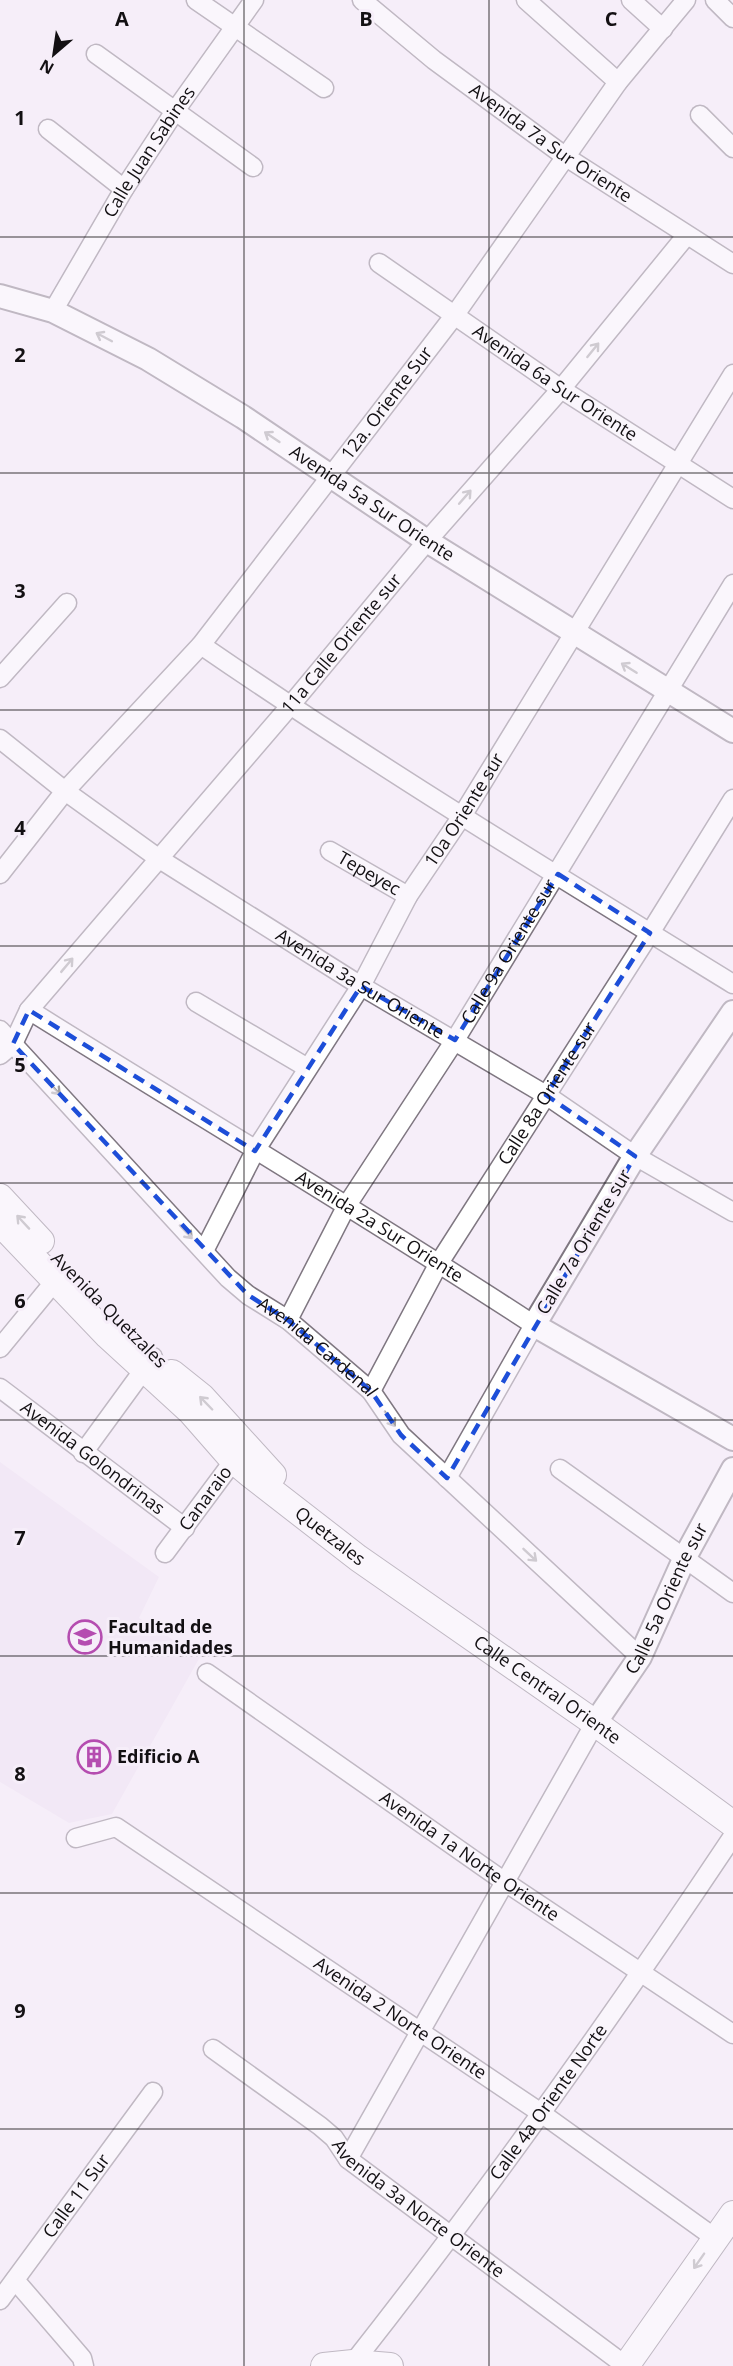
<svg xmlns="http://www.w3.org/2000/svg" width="733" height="2366" font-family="'Open Sans',sans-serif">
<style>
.built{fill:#eee1f1}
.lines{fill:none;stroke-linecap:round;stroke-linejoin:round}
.minor-casing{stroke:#7f7781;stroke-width:21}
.tertiary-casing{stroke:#7f7781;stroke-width:26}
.secondary-casing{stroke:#7f7781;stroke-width:28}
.minor{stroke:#fff;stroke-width:18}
.tertiary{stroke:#fff;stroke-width:22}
.secondary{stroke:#fff;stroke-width:26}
.oneway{stroke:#a19fa1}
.marked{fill:none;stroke:#1d4ed8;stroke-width:4.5;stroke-dasharray:12 8;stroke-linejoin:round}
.grid{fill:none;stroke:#131013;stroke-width:1.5;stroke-opacity:0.55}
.labels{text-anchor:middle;stroke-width:6;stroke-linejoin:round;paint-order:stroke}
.street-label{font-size:18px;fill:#131013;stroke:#f6eef9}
.poi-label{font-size:18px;font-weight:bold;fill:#131013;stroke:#f6eef9;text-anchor:start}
.grid-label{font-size:20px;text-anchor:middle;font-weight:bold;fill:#131013;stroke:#f6eef9;stroke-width:6;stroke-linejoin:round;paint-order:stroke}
</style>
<rect width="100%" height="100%" fill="#f6eef9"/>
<!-- built -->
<path class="built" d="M0,1462L159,1577L139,1618L200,1657L112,1814L69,1823L0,1782Z"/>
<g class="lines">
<defs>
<g id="minor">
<path d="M196,0L324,88"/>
<path id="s1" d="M362,0L434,60L566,157L733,264"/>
<path d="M526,0L618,82"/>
<path d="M631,0L663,29"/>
<path d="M715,0L733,18"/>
<path d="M96,54L253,167"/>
<path d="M700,115L733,148"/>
<path d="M48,129L124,189"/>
<path id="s2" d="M379,263L561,389L733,499"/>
<path id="s3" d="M53,311L124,189L175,111L254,0"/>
<path d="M201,645C374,764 554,874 733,984"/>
<path d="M0,678L67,603"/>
<path id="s4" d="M0,739L65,791L158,858L361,986L546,1095L635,1156L733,1212"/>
<path id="s5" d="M330,851L408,896"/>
<path id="s6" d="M0,874L65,791L201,645L454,316L618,82L686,0"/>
<path d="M196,1002L306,1067"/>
<path id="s7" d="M29,1010C197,1115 368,1216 534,1325L447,1478"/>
<path id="s8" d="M0,1030L228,1278L248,1295L288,1320L371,1391L401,1435L640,1657"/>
<path id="s9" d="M0,1055L13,1044L29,1010L290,706L427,541L561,389L686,236"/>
<path id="s10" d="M204,1251L255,1151L361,986L408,896L462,816L733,374"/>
<path id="s11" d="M288,1320L347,1205L455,1040L733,584"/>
<path d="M0,1348L55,1281"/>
<path id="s12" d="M0,1388L185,1528"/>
<path id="s13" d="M371,1391L439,1263L650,933L733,799"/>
<path d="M83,1453L153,1357"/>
<path d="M560,1469L733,1593"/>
<path id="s14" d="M165,1553L240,1452"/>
<path id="s15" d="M207,1673L505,1882L733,2034"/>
<path id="s16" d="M76,1838L116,1827L541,2113L715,2238"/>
<path id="s17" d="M213,2049L320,2126L334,2138L348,2159L626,2366"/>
<path d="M348,2159L595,1723"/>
<path d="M15,2280L82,2358L84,2366"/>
<path id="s18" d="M0,2300L153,2092"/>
<path id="s19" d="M353,2363C487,2193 613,2016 733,1836"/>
</g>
<g id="tertiary">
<path id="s20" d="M0,296L53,311L148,359L243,417L427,541L733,731"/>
<path d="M733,1012L635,1156L534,1325L733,1439"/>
<path id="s21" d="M595,1723L640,1657L685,1557L733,1469"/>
</g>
<g id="secondary">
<path d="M0,1197L41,1241"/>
<path id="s22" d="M0,1223L108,1336L191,1412L233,1460L251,1475L358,1558L595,1723L733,1824"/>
<path d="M172,1373L202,1397L273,1475"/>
<path d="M324,2366L353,2363L390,2366"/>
<path d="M626,2366L733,2214"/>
</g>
</defs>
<!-- minor casing -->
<use href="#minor" class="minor-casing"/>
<!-- tertiary casing -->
<use href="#tertiary" class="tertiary-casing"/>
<!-- secondary casing -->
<use href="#secondary" class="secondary-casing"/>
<!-- minor -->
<use href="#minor" class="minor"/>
<!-- tertiary -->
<use href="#tertiary" class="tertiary"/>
<!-- secondary -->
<use href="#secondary" class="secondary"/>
</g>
<!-- one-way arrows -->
<defs><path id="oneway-shaft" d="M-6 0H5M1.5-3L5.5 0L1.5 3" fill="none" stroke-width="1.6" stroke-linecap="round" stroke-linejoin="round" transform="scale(1.5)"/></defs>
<g class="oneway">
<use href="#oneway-shaft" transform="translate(104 337) rotate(-152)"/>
<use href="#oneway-shaft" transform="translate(593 350) rotate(-51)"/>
<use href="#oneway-shaft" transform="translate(272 437) rotate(-146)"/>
<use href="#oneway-shaft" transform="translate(465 497) rotate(-49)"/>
<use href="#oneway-shaft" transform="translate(629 668) rotate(-148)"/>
<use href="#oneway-shaft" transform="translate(67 965) rotate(-50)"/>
<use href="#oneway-shaft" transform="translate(54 1088) rotate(47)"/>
<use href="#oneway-shaft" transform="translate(23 1222) rotate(-133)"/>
<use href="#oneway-shaft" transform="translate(186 1232) rotate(47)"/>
<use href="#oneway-shaft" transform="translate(206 1403) rotate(-134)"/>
<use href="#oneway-shaft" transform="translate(390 1419) rotate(55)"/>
<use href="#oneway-shaft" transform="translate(530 1555) rotate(43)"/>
<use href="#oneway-shaft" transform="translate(699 2261) rotate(125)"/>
</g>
<!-- marked area -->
<path d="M0 0H733V2366H0ZM558,874L650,933L546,1095L635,1156L447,1478L401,1435L371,1391L288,1320L248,1295L13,1044L29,1010L255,1151L361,986L455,1040Z" fill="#f6eef9" fill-opacity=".55" fill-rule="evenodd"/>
<path class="marked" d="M558,874L650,933L546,1095L635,1156L447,1478L401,1435L371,1391L288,1320L248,1295L13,1044L29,1010L255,1151L361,986L455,1040Z"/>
<!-- grid -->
<path class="grid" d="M244,0V2366M489,0V2366M0,237H733M0,473H733M0,710H733M0,946H733M0,1183H733M0,1420H733M0,1656H733M0,1893H733M0,2129H733"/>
<!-- icons -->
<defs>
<symbol id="school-ring" viewBox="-11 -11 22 22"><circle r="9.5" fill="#f6eef9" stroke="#b54db0" stroke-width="1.5"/><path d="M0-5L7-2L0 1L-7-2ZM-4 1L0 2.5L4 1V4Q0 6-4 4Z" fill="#b54db0"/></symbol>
<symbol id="building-ring" viewBox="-11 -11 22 22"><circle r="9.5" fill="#f6eef9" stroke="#b54db0" stroke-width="1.5"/><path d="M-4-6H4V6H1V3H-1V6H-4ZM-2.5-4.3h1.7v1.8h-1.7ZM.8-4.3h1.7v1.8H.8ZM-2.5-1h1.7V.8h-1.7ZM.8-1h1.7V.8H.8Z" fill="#b54db0"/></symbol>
</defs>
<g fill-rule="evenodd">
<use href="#school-ring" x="66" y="1618" width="38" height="38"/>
<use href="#building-ring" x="75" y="1738" width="38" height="38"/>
</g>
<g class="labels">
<!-- street labels -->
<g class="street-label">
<text dy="6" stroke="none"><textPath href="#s1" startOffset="237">Avenida 7a Sur Oriente</textPath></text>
<text dy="6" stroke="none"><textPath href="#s3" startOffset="186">Calle Juan Sabines</textPath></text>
<text dy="6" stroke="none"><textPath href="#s2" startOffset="213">Avenida 6a Sur Oriente</textPath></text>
<text dy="6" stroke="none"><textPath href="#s6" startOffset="610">12a. Oriente Sur</textPath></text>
<text dy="6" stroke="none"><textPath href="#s20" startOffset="428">Avenida 5a Sur Oriente</textPath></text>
<text dy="6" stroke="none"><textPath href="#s9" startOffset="536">11a Calle Oriente sur</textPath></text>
<text dy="6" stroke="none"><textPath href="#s10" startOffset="513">10a Oriente sur</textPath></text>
<text dy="6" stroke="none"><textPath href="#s5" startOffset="45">Tepeyec</textPath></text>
<text dy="6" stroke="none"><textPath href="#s11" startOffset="430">Calle 9a Oriente sur</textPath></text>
<text dy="6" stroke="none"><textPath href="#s4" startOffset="436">Avenida 3a Sur Oriente</textPath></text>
<text dy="6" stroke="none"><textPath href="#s13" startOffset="346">Calle 8a Oriente sur</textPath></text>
<text dy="6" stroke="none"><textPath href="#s7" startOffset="412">Avenida 2a Sur Oriente</textPath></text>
<text transform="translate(584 1242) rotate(-59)" y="6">Calle 7a Oriente sur</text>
<text transform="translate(109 1310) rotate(45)" y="6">Avenida Quetzales</text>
<text dy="6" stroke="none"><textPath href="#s8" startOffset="450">Avenida Cardenal</textPath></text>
<text dy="6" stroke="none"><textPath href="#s12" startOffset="116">Avenida Golondrinas</textPath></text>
<text dy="6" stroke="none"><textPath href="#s14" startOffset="68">Canaraio</textPath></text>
<text dy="6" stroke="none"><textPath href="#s22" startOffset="456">Quetzales</textPath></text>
<text dy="6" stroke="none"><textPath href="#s21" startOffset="144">Calle 5a Oriente sur</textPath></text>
<text dy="6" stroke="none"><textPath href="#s22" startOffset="722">Calle Central Oriente</textPath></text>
<text dy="6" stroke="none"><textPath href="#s15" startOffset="320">Avenida 1a Norte Oriente</textPath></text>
<text dy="6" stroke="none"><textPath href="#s16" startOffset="384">Avenida 2 Norte Oriente</textPath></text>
<text dy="6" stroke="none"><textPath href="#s19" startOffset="326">Calle 4a Oriente Norte</textPath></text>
<text dy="6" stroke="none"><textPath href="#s18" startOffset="129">Calle 11 Sur</textPath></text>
<text dy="6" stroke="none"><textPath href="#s17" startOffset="261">Avenida 3a Norte Oriente</textPath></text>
</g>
<!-- poi labels -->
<g class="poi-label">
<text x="108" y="1633">Facultad de<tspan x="108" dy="21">Humanidades</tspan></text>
<text x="117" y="1763">Edificio A</text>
</g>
</g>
<g class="grid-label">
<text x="122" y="26">A</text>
<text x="366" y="26">B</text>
<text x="611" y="26">C</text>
<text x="20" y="125">1</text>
<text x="20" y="362">2</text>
<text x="20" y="598">3</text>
<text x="20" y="835">4</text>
<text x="20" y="1072">5</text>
<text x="20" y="1308">6</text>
<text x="20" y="1545">7</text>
<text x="20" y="1781">8</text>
<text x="20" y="2018">9</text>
</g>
<!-- north arrow -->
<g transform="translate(54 54) rotate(209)" stroke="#f6eef9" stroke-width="4.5" paint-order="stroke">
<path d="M0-4.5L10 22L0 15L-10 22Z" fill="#131013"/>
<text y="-9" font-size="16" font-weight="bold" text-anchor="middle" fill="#131013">N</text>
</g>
</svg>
